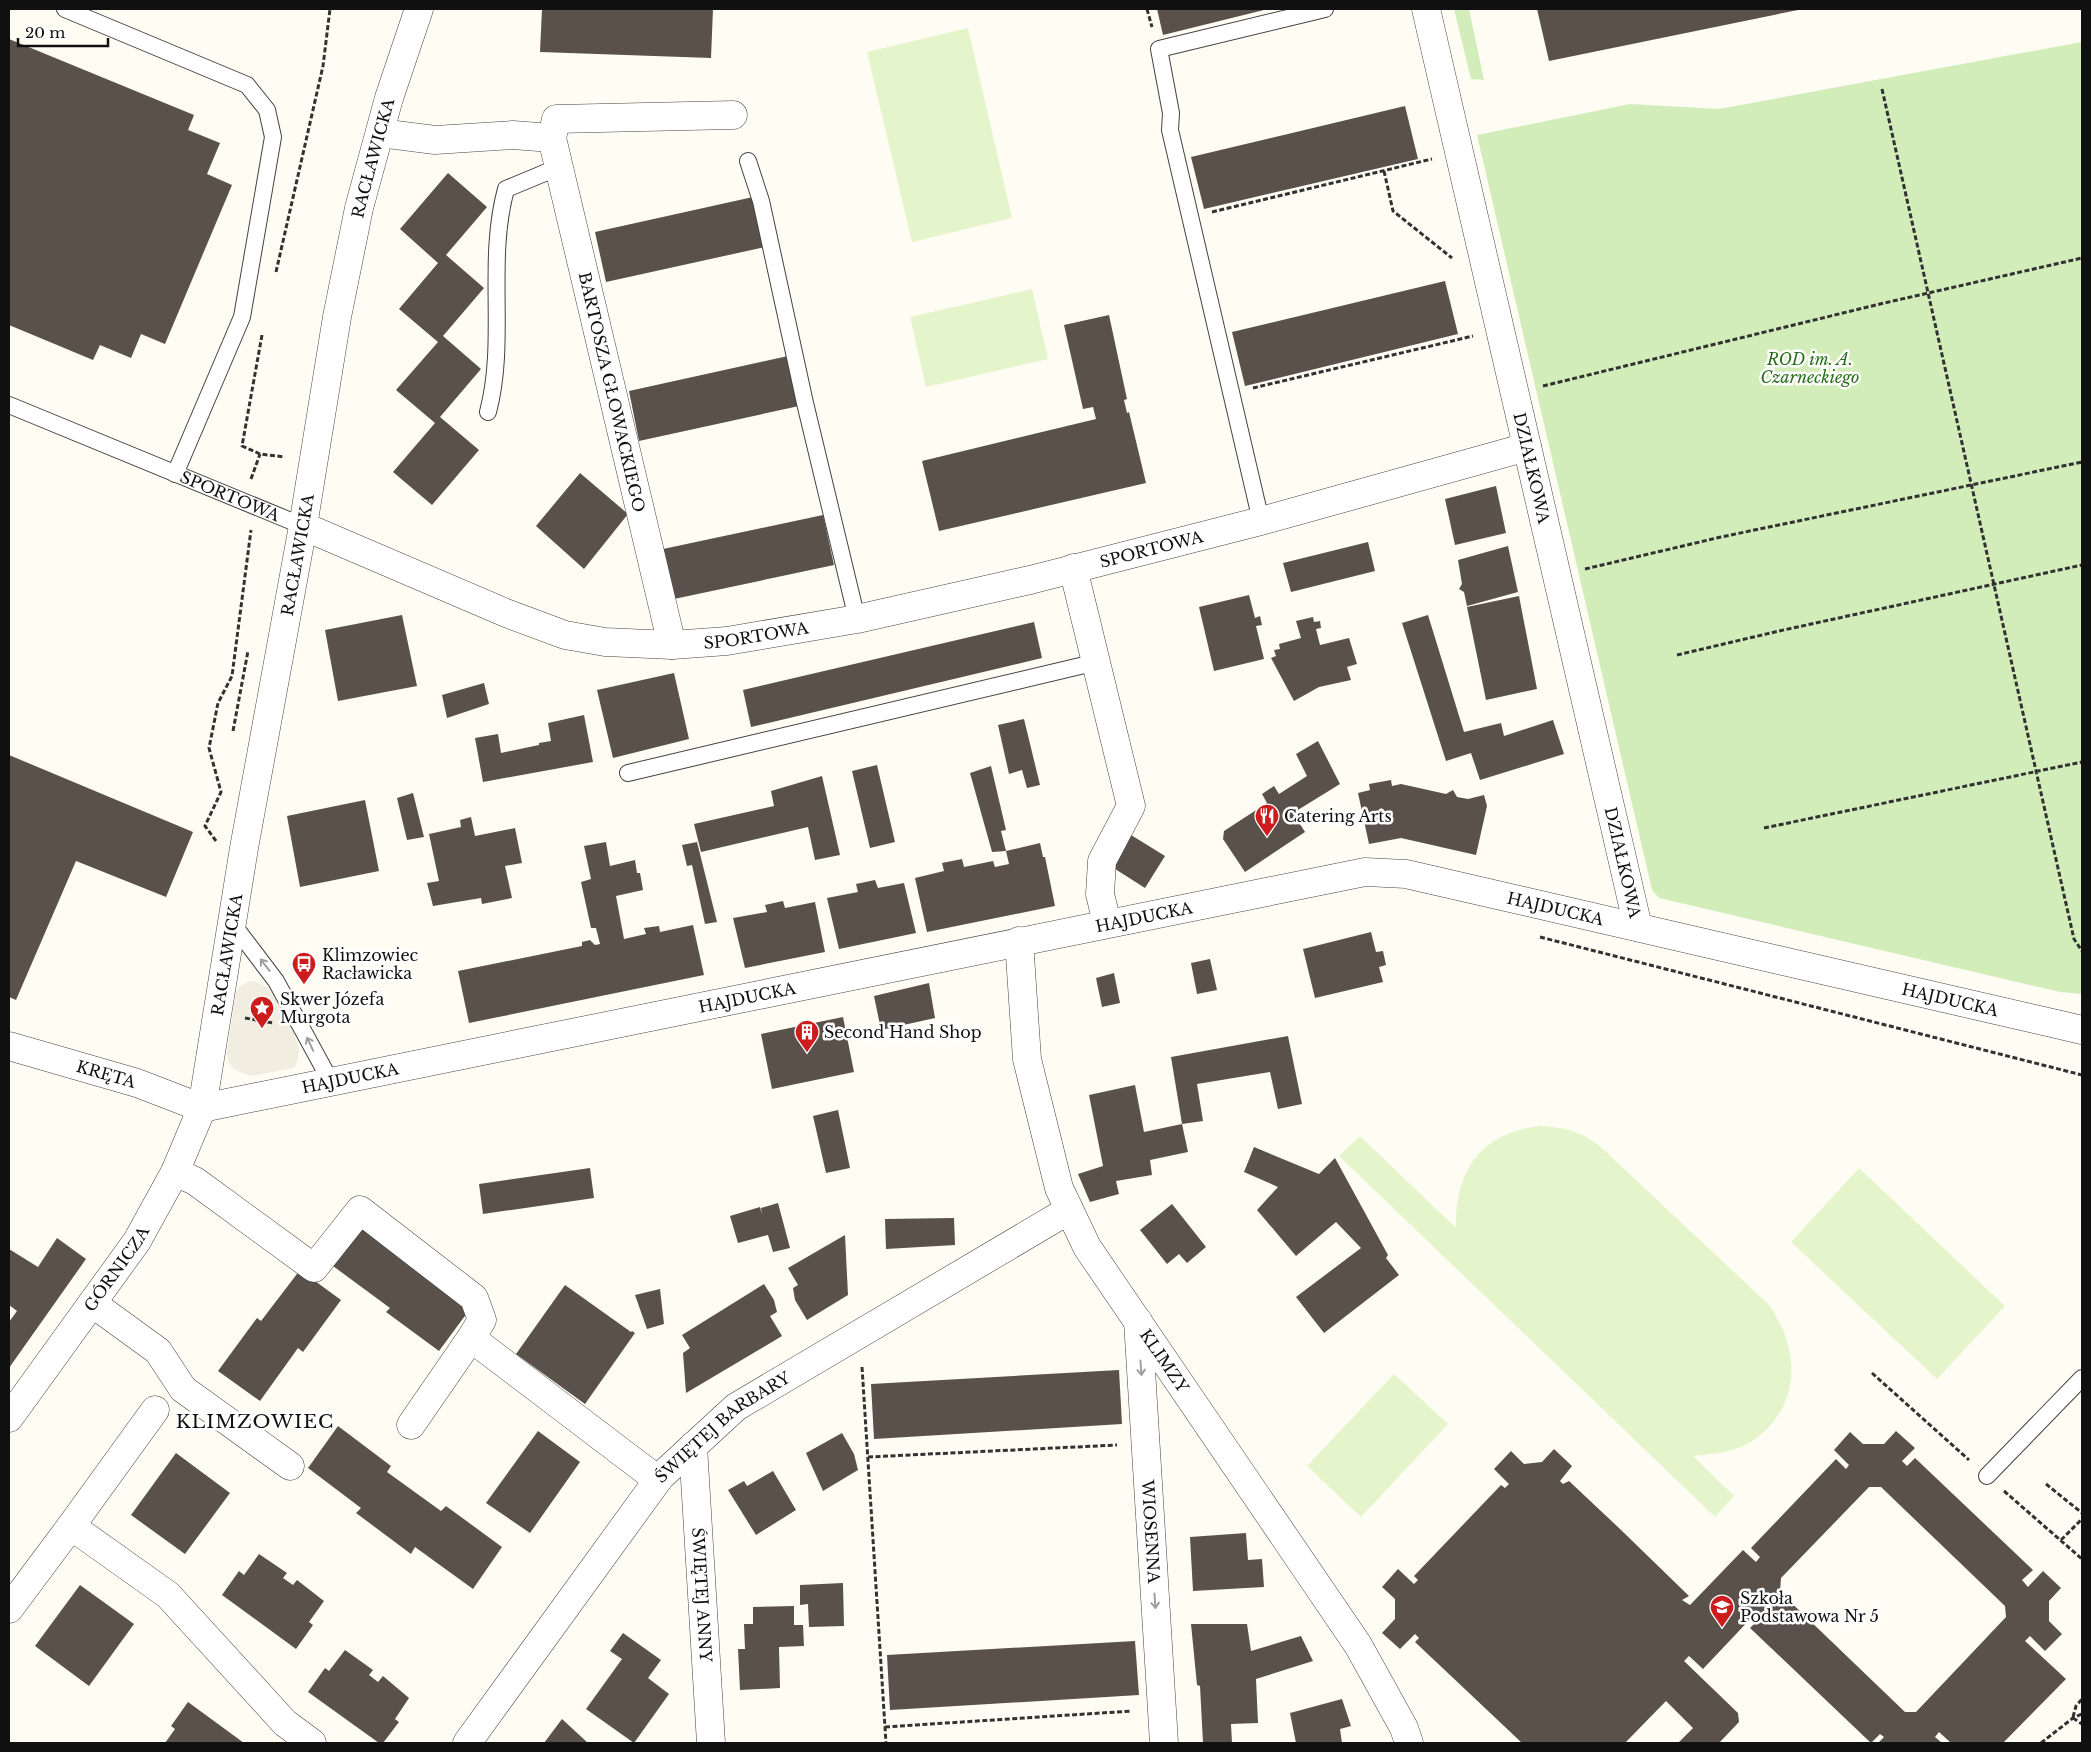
<svg xmlns="http://www.w3.org/2000/svg" width="2091" height="1752" font-family="'Libre Baskerville',serif">
<style>
.green{fill:#d2edb9}
.pitch{fill:#e4f4cb}
.plaza{fill:#f1ede0}
.building{fill:#5a514b;fill-rule:evenodd}
.lines{fill:none;stroke-linecap:round;stroke-linejoin:round}
.service-casing{stroke:#434343;stroke-width:18}
.minor-casing{stroke:#434343;stroke-width:29}
.tertiary-casing{stroke:#434343;stroke-width:29}
.path{stroke:#323232;stroke-width:3;stroke-dasharray:5 2.5;stroke-linecap:butt}
.service{stroke:#fff;stroke-width:16}
.minor{stroke:#fff;stroke-width:28}
.tertiary{stroke:#fff;stroke-width:28}
.oneway{stroke:#9f9f9f}
.labels{text-anchor:middle;stroke-width:5;stroke-linejoin:round;paint-order:stroke}
.street-label{font-size:16px;fill:#101010;stroke:#fff}
.park-label{font-size:16px;font-style:italic;fill:#286e1a;stroke:#fff}
.poi-label{font-size:16px;fill:#101010;stroke:#fff;text-anchor:start}
.quarter-label{font-size:19px;letter-spacing:1px;fill:#101010;stroke:#fff}
</style>
<rect width="100%" height="100%" fill="#fffdf3"/>
<!-- green -->
<path class="green" d="M1454,9H1469L1484,80L1471,79Z
M2082,42V994L2060,992L1659,898L1652,890L1477,135L1630,104L1719,109Z"/>
<!-- pitch -->
<path class="pitch" d="M968,28L1012,218L912,242L867,52Z
M1032,289L1048,359L926,387L910,317Z
M1539,1126C1564,1127 1584,1132 1603,1149L1769,1305C1802,1351 1801,1411 1749,1443C1731,1453 1712,1454 1693,1456L1734,1496L1715,1517L1339,1156L1360,1136L1456,1228C1455,1172 1479,1134 1539,1126Z
M1859,1168L2005,1306L1937,1379L1791,1242Z
M1394,1374L1448,1424L1361,1517L1307,1466Z"/>
<!-- plaza -->
<path class="plaza" d="M250,981H254L269,988L291,1024L299,1049L298,1060L294,1068L251,1076L235,1070L228,1062L227,1053L236,992L240,986Z"/>
<!-- building -->
<path class="building" d="M542,9H713L711,58L540,52Z
M1157,9H1268L1163,35Z
M1537,9H1798V10L1549,61Z
M9,39L194,115L188,130L220,143L207,174L232,185L165,344L141,334L131,358L100,345L93,360L9,325Z
M1405,106L1418,159L1204,209L1191,157Z
M448,173L487,207L446,255L484,288L443,336L481,369L440,417L479,450L432,505L393,472L435,423L396,390L438,342L399,309L438,263L400,229Z
M753,197L765,247L606,282L595,232Z
M1445,281L1458,334L1245,386L1232,332Z
M1109,315L1127,399L1124,400L1127,413L1129,412L1146,483L939,531L922,461L1096,419L1093,407L1083,409L1064,325Z
M788,356L799,406L639,441L629,391Z
M580,473L628,514L584,569L536,526Z
M1496,486L1506,533L1455,545L1445,499Z
M823,515L834,565L674,599L663,549Z
M1368,542L1375,571L1291,592L1283,563Z
M1508,546L1518,592L1467,606L1464,592L1459,589L1462,584L1458,560Z
M1249,595L1255,618L1260,616L1262,625L1256,626L1264,659L1214,671L1199,607Z
M1519,596L1537,689L1486,700L1467,607Z
M402,615L417,686L338,701L325,630Z
M1428,615L1464,732L1501,723L1504,736L1553,720L1564,754L1480,780L1471,753L1446,761L1402,623Z
M1313,617L1314,622L1320,621L1321,628L1316,629L1320,645L1349,638L1357,664L1347,667L1351,680L1319,687L1294,701L1271,658L1276,656L1274,650L1280,649L1279,644L1301,638L1296,621Z
M1034,622L1042,658L751,727L743,690Z
M674,673L689,739L613,758L597,690Z
M484,683L489,704L447,718L442,695Z
M584,715L593,762L483,782L475,738L498,734L501,753L539,745V743L551,741L548,723Z
M1024,719L1040,785L1027,788L1022,770L1009,774L998,725Z
M1318,741L1340,784L1293,813L1305,832L1245,872L1223,839L1224,831L1267,803L1262,794L1274,786L1279,794L1307,776L1296,754Z
M9,755L193,832L166,897L76,861L16,1000L9,997Z
M877,765L895,842L870,848L852,771Z
M991,766L1006,830L1001,831L1006,851L992,852L970,773Z
M822,776L840,855L815,860L808,827L701,852L694,824L774,806L771,791Z
M1391,780L1392,786L1401,784L1446,794L1453,790L1457,797L1468,799L1484,795L1487,806L1476,855L1401,838L1369,844L1358,793L1370,790L1369,784Z
M413,793L424,837L407,840L397,798Z
M365,800L379,871L300,887L287,816Z
M471,817L475,836L515,828L522,863L505,866L512,898L482,904L481,898L433,906L427,883L439,881L429,834L461,827L460,820Z
M1131,835L1165,856L1145,888L1112,867Z
M606,842L610,866L635,860L637,873H640L643,890L616,896L624,939L646,934L644,928L659,926L660,932L693,925L704,975L469,1023L458,971L582,946V942L590,940L595,945L600,944L596,928H591L581,882L591,879L584,846Z
M697,842L717,922L705,924L692,865L687,866L682,845Z
M1040,843L1043,857H1045L1055,906L927,932L915,878L944,871L942,863L962,859L964,867L993,861L995,867L1009,864L1006,851Z
M875,880L878,888L904,883L916,933L839,949L827,898L858,892L856,884Z
M783,901L785,908L815,902L825,952L745,968L733,918L767,912L765,905Z
M1371,932L1376,952L1383,951L1386,965L1379,967L1383,982L1315,998L1303,949Z
M1210,959L1217,990L1197,994L1191,963Z
M1114,973L1120,1003L1102,1007L1096,978Z
M929,983L935,1018L881,1030L874,996Z
M843,1017L854,1072L772,1089L761,1034Z
M1288,1036L1302,1104L1278,1109L1270,1072L1197,1084L1203,1121L1182,1124L1171,1057Z
M1135,1085L1144,1132L1182,1124L1188,1152L1150,1160L1152,1175L1116,1181L1119,1194L1090,1202L1078,1174L1103,1166L1089,1095Z
M838,1110L850,1168L826,1173L813,1116Z
M1254,1147L1319,1174L1335,1158L1388,1255L1386,1258L1399,1275L1324,1333L1296,1297L1361,1248L1336,1222L1296,1256L1257,1210L1278,1187L1244,1172Z
M590,1168L594,1198L483,1214L479,1184Z
M778,1203L790,1248L773,1252L768,1235L738,1243L730,1216L760,1207L762,1214L761,1208Z
M1172,1204L1206,1247L1187,1263L1179,1254L1167,1264L1140,1230Z
M954,1218L955,1245L886,1249L885,1219Z
M363,1224L470,1309L439,1351L386,1312L390,1308L333,1266Z
M845,1235L848,1295L807,1320L795,1300L793,1288L798,1285L788,1268Z
M57,1238L86,1259L9,1368V1322L17,1311L9,1305V1249L38,1267Z
M300,1270L341,1300L303,1352L298,1348L260,1401L218,1371L257,1318L261,1321Z
M764,1284L774,1300L777,1312L770,1316L782,1336L686,1393L683,1353L690,1348L682,1335Z
M565,1285L631,1332L632,1331L635,1333L585,1404L516,1354Z
M660,1289L664,1324L647,1329L635,1295Z
M1119,1370L1122,1424L874,1439L871,1384Z
M338,1426L391,1466L387,1472L441,1511L446,1506L502,1547L473,1589L415,1547L411,1554L356,1513L361,1508L308,1468Z
M538,1431L580,1462L530,1533L486,1503Z
M1896,1431L1915,1448L1902,1461L1907,1466L1915,1458L2033,1570L2022,1580L2028,1587L2043,1571L2061,1588L2049,1601V1621L2062,1634L2045,1651L2030,1636L2025,1641L2066,1679L2003,1743H1951L1939,1732L1935,1737L1942,1743H1878L1884,1737L1880,1734L1871,1743L1750,1628L1760,1618L1755,1614L1703,1669L1689,1656L1684,1661L1738,1713L1739,1722L1719,1743H1678L1693,1728L1666,1701L1625,1743H1522L1415,1642L1419,1638L1415,1634L1400,1649L1382,1633L1395,1619V1599L1382,1587L1398,1569L1414,1584L1418,1580L1414,1576L1501,1485L1505,1488L1509,1484L1494,1469L1511,1451L1524,1464L1542,1462L1554,1449L1572,1466L1560,1481L1563,1484L1569,1481L1619,1528L1689,1596L1682,1600L1690,1605L1743,1550L1756,1562L1760,1557L1751,1548L1836,1459L1846,1469L1849,1465L1834,1450L1850,1432L1863,1444H1884ZM1869,1487H1881L2005,1606L2006,1617L1916,1712H1905L1780,1592L1781,1578Z
M842,1433L854,1454L858,1470L823,1491L806,1453Z
M176,1453L230,1493L185,1554L131,1515Z
M773,1471L796,1510L756,1535L728,1490L744,1481L747,1486Z
M1246,1533L1248,1560L1262,1559L1264,1587L1193,1591L1190,1537Z
M259,1554L287,1573L283,1578L293,1585L297,1580L324,1601L309,1622L313,1625L296,1649L222,1595L239,1571L244,1575Z
M843,1583L844,1626L809,1627L808,1604L800,1605V1585Z
M80,1585L134,1624L89,1686L35,1646Z
M794,1606V1625H803L804,1646L779,1647L780,1688L740,1690L738,1649H745L744,1624H753V1607Z
M1191,1624H1247L1251,1651L1301,1636L1313,1661L1256,1679L1258,1723L1231,1724L1232,1743H1203L1200,1686L1197,1685Z
M623,1633L661,1660L648,1678L669,1694L634,1743L586,1709L622,1659L610,1651Z
M1135,1641L1139,1695L890,1710L887,1655Z
M345,1650L373,1670L369,1675L378,1682L383,1676L409,1698L395,1719L399,1722L383,1743H379L308,1692L325,1668L329,1671Z
M1342,1699L1351,1726L1340,1729L1342,1743H1296L1290,1713Z
M188,1702L244,1743H165L175,1729L171,1726Z
M562,1719L588,1743H544Z"/>
<g class="lines">
<defs>
<g id="service">
<path d="M65,9L247,85L267,110L273,137L242,317L175,474"/>
<path d="M748,161L761,201L805,403L857,619"/>
<path id="s1" d="M9,405L303,526"/>
<path d="M488,412C507,340 486,262 506,189L559,167"/>
<path d="M1261,521L1170,130L1171,113L1159,49L1325,9"/>
<path d="M628,773L1097,662"/>
<path d="M232,923L276,981L330,1080"/>
<path d="M1987,1476L2082,1378"/>
</g>
<g id="minor">
<path id="s2" d="M1426,9L1638,927"/>
<path d="M380,133L435,140L513,135L552,138"/>
<path id="s3" d="M303,526L506,613L565,635L605,642L672,645L727,641L857,619L1030,580L1261,521L1527,447"/>
<path d="M1073,568L1131,806L1102,861L1100,894L1107,923"/>
<path d="M672,645L552,138L556,119L733,115"/>
<path id="s4" d="M1019,941L1027,1059L1059,1188L1087,1247L1358,1645L1404,1728L1409,1743"/>
<path id="s5" d="M9,1046L137,1083L202,1108L1365,872L1406,874L2082,1030"/>
<path d="M175,1172L195,1181L314,1268L360,1210L474,1298L482,1320L471,1338"/>
<path d="M92,1303L158,1351L183,1389L290,1466"/>
<path id="s6" d="M1138,1321L1164,1743"/>
<path d="M411,1425L471,1338L658,1480"/>
<path id="s7" d="M693,1446L711,1743"/>
<path d="M71,1526L155,1410"/>
<path d="M9,1609L71,1526L168,1595L285,1723L312,1743"/>
<path id="s8" d="M467,1743L660,1477L736,1407L1069,1210"/>
</g>
<g id="tertiary">
<path id="s9" d="M9,1418L137,1241L175,1172L202,1108L244,848L303,526L337,317L359,208L389,98L419,9"/>
</g>
</defs>
<!-- service casing -->
<use href="#service" class="service-casing"/>
<!-- minor casing -->
<use href="#minor" class="minor-casing"/>
<!-- tertiary casing -->
<use href="#tertiary" class="tertiary-casing"/>
<!-- path -->
<path class="path" d="M1147,9L1152,27
M1882,89L2074,939L2082,951
M1384,171L1393,211L1452,258
M1212,212L1432,159
M276,272L323,66L330,9
M262,335L242,446L260,454L285,457
M1543,386L1880,304L2082,258
M1253,388L1473,336
M251,479L260,454
M1585,569L1721,537L2082,462
M1677,655L1779,631L2082,565
M233,731L248,651
M1764,828L2082,762
M216,841L205,826L221,792L209,748L218,703L232,676L251,530
M1540,937L2082,1075
M245,1018L273,1023
M862,1367L886,1743
M1872,1373L1969,1460
M868,1457L1117,1445
M2046,1484L2082,1513
M2004,1491L2082,1559
M2061,1540L2082,1519
M2073,1717L2076,1706L2082,1699
M2073,1718L2082,1724
M885,1727L1132,1711
M2041,1743L2073,1718L2082,1714"/>
<!-- service -->
<use href="#service" class="service"/>
<!-- minor -->
<use href="#minor" class="minor"/>
<!-- tertiary -->
<use href="#tertiary" class="tertiary"/>
</g>
<!-- one-way arrows -->
<defs><path id="oneway-shaft" d="M-6 0H5M1.5-3L5.5 0L1.5 3" fill="none" stroke-width="1.6" stroke-linecap="round" stroke-linejoin="round" transform="scale(1.25)"/></defs>
<g class="oneway">
<use href="#oneway-shaft" transform="translate(265 965) rotate(-128)"/>
<use href="#oneway-shaft" transform="translate(310 1044) rotate(-115)"/>
<use href="#oneway-shaft" transform="translate(1141 1368) rotate(86)"/>
<use href="#oneway-shaft" transform="translate(1155 1601) rotate(86)"/>
</g>
<!-- icons -->
<defs>
<symbol id="restaurant-pin" viewBox="-11 -11 22 30"><path d="M0 17L-7.5 6A9.5 9.5 0 1 1 7.5 6Z" fill="#cc1c1e" stroke="#fff"/><path d="M-5-6h1v4h1v-4h1v4h1v-4h1v5L-1.5 .5V6h-2V.5L-5-1ZM5-6V6H3V1.5H1.5Q1.5-4 5-6Z" fill="#fff"/></symbol>
<symbol id="bus-pin" viewBox="-11 -11 22 30"><path d="M0 17L-7.5 6A9.5 9.5 0 1 1 7.5 6Z" fill="#cc1c1e" stroke="#fff"/><path d="M-5-6H5V4H4V6H2V4H-2V6H-4V4H-5ZM-3.5-4V0h7V-4ZM-3.5 1.2v1.5H-2V1.2ZM2 1.2v1.5H3.5V1.2Z" fill="#fff"/></symbol>
<symbol id="sight-pin" viewBox="-11 -11 22 30"><path d="M0 17L-7.5 6A9.5 9.5 0 1 1 7.5 6Z" fill="#cc1c1e" stroke="#fff"/><path d="M0-6L1.8-2.2L6-1.7L2.9 1.2L3.7 5.4L0 3.3L-3.7 5.4L-2.9 1.2L-6-1.7L-1.8-2.2Z" fill="#fff"/></symbol>
<symbol id="building-pin" viewBox="-11 -11 22 30"><path d="M0 17L-7.5 6A9.5 9.5 0 1 1 7.5 6Z" fill="#cc1c1e" stroke="#fff"/><path d="M-4-6H4V6H1V3H-1V6H-4ZM-2.5-4.3h1.7v1.8h-1.7ZM.8-4.3h1.7v1.8H.8ZM-2.5-1h1.7V.8h-1.7ZM.8-1h1.7V.8H.8Z" fill="#fff"/></symbol>
<symbol id="school-pin" viewBox="-11 -11 22 30"><path d="M0 17L-7.5 6A9.5 9.5 0 1 1 7.5 6Z" fill="#cc1c1e" stroke="#fff"/><path d="M0-5L7-2L0 1L-7-2ZM-4 1L0 2.5L4 1V4Q0 6-4 4Z" fill="#fff"/></symbol>
</defs>
<g fill-rule="evenodd">
<use href="#restaurant-pin" x="1253" y="802" width="28" height="38"/>
<use href="#bus-pin" x="290" y="950" width="28" height="38"/>
<use href="#sight-pin" x="248" y="994" width="28" height="38"/>
<use href="#building-pin" x="793" y="1018" width="28" height="38"/>
<use href="#school-pin" x="1708" y="1593" width="28" height="38"/>
</g>
<g class="labels">
<!-- street labels -->
<g class="street-label">
<text dy="6" stroke="none"><textPath href="#s9" startOffset="1332">RACŁAWICKA</textPath></text>
<text transform="translate(612 392) rotate(77)" y="6">BARTOSZA GŁOWACKIEGO</text>
<text dy="6" stroke="none"><textPath href="#s2" startOffset="471">DZIAŁKOWA</textPath></text>
<text dy="6" stroke="none"><textPath href="#s1" startOffset="239">SPORTOWA</textPath></text>
<text dy="6" stroke="none"><textPath href="#s3" startOffset="881">SPORTOWA</textPath></text>
<text dy="6" stroke="none"><textPath href="#s9" startOffset="928">RACŁAWICKA</textPath></text>
<text dy="6" stroke="none"><textPath href="#s3" startOffset="476">SPORTOWA</textPath></text>
<text dy="6" stroke="none"><textPath href="#s2" startOffset="876">DZIAŁKOWA</textPath></text>
<text dy="6" stroke="none"><textPath href="#s5" startOffset="1584">HAJDUCKA</textPath></text>
<text dy="6" stroke="none"><textPath href="#s5" startOffset="1164">HAJDUCKA</textPath></text>
<text dy="6" stroke="none"><textPath href="#s9" startOffset="522">RACŁAWICKA</textPath></text>
<text dy="6" stroke="none"><textPath href="#s5" startOffset="759">HAJDUCKA</textPath></text>
<text dy="6" stroke="none"><textPath href="#s5" startOffset="1989">HAJDUCKA</textPath></text>
<text dy="6" stroke="none"><textPath href="#s5" startOffset="101">KRĘTA</textPath></text>
<text dy="6" stroke="none"><textPath href="#s5" startOffset="354">HAJDUCKA</textPath></text>
<text dy="6" stroke="none"><textPath href="#s9" startOffset="184">GÓRNICZA</textPath></text>
<text dy="6" stroke="none"><textPath href="#s4" startOffset="454">KLIMZY</textPath></text>
<text dy="6" stroke="none"><textPath href="#s8" startOffset="409">ŚWIĘTEJ BARBARY</textPath></text>
<text dy="6" stroke="none"><textPath href="#s6" startOffset="211">WIOSENNA</textPath></text>
<text dy="6" stroke="none"><textPath href="#s7" startOffset="149">ŚWIĘTEJ ANNY</textPath></text>
</g>
<!-- park labels -->
<g class="park-label">
<text x="1810" y="365">ROD im. A.<tspan x="1810" dy="18">Czarneckiego</tspan></text>
</g>
<!-- poi labels -->
<g class="poi-label">
<text x="1284" y="822">Catering Arts</text>
<text x="322" y="961">Klimzowiec<tspan x="322" dy="18">Racławicka</tspan></text>
<text x="280" y="1005">Skwer Józefa<tspan x="280" dy="18">Murgota</tspan></text>
<text x="824" y="1038">Second Hand Shop</text>
<text x="1740" y="1604">Szkoła<tspan x="1740" dy="18">Podstawowa Nr 5</tspan></text>
</g>
<!-- quarter labels -->
<g class="quarter-label">
<text x="255" y="1428">KLIMZOWIEC</text>
</g>
</g>
<!-- border -->
<rect width="2091" height="1752" fill="none" stroke="#101010" stroke-width="20"/>
<!-- scale -->
<path d="M18 38v8h90v-8" fill="none" stroke="#101010" stroke-width="2.5"/>
<text x="25" y="38" font-size="15" fill="#101010" stroke="#ffffff" stroke-width="4" paint-order="stroke">20 m</text>
</svg>
